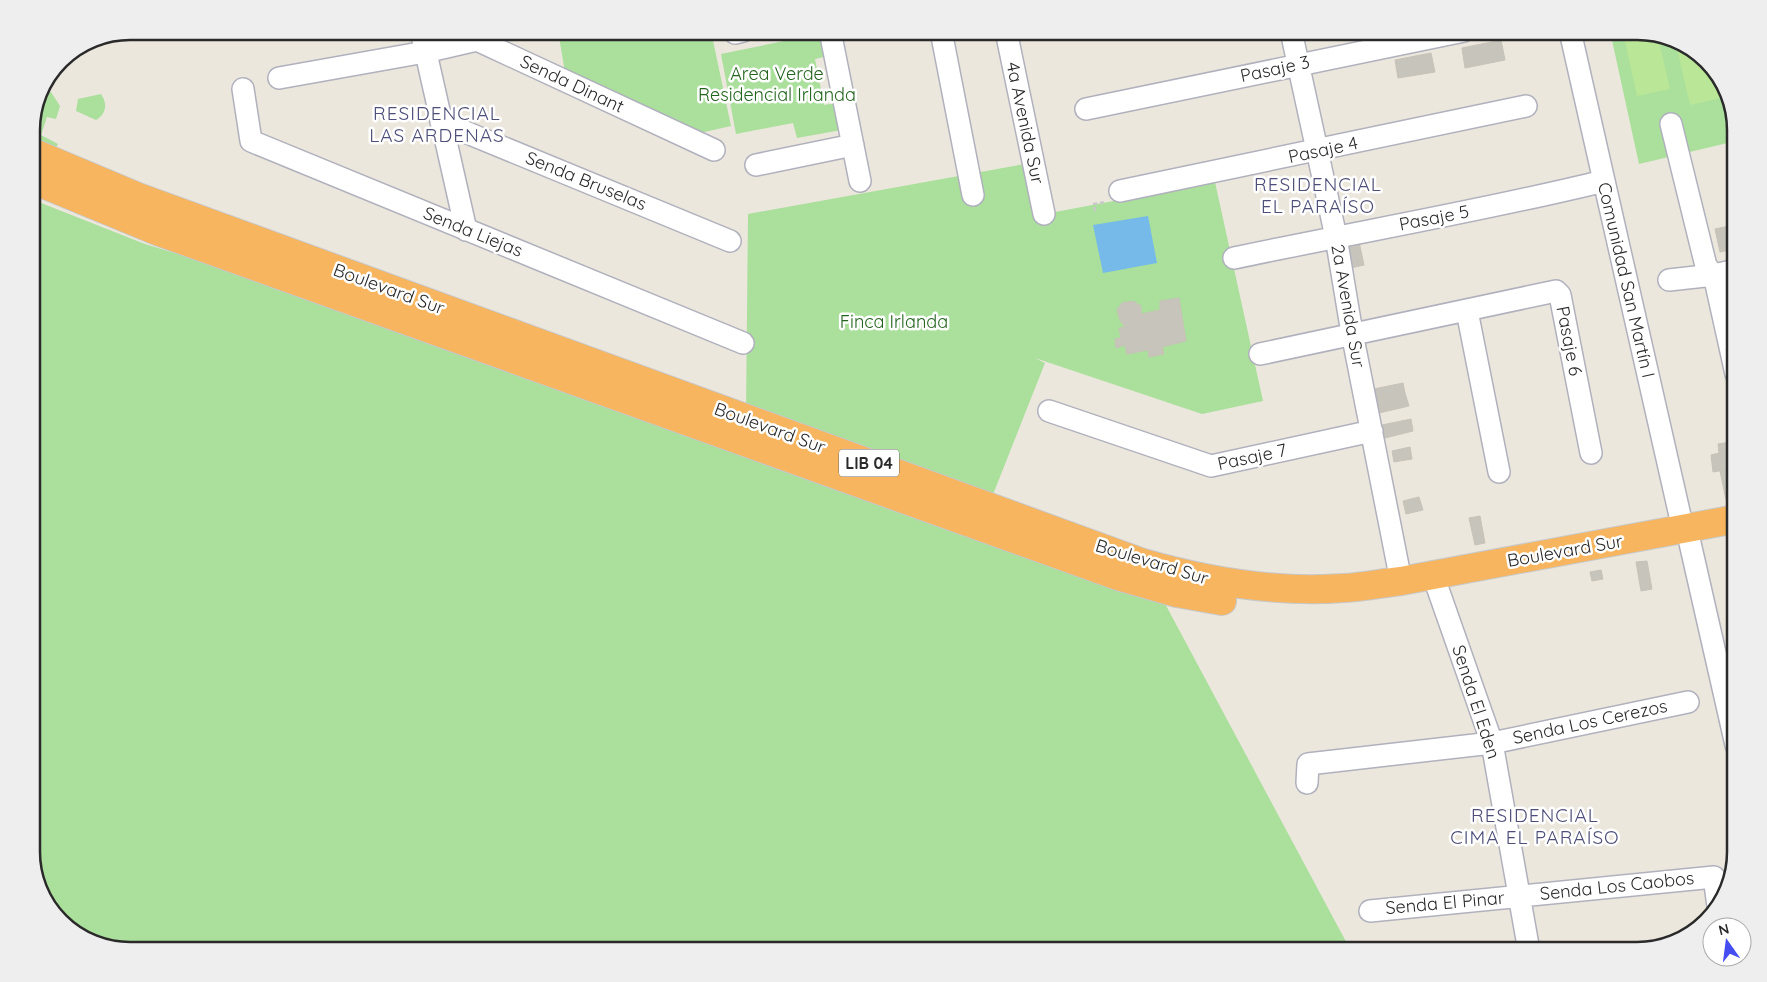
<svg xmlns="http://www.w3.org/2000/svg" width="1767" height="982" font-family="Quicksand,sans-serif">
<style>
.green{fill:#aadf9c}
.pitch{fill:#bae698}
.water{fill:#75bae8}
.building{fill:#c7c4bc;stroke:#c7c3b7}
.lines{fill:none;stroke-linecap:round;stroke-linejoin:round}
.minor-casing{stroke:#b0b1bd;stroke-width:24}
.highway-casing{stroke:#c8c8c8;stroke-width:30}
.path{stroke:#c8c8c8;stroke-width:2.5;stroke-dasharray:4 2.5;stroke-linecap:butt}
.minor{stroke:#fff;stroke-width:21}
.highway{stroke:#f6b55e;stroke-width:28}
.labels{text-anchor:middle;stroke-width:5;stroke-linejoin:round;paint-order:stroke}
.shield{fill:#fff;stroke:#6a6a6a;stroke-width:1}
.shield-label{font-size:16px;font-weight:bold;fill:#2a2a2a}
.street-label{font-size:18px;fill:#2a2a2a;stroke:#fff}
.park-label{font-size:18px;fill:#23641e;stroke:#fff}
.neighbourhood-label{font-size:19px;letter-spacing:1px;fill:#4d4f79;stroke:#fff}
.rim{fill:none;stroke:#2a2a2a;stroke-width:2.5}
</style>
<rect width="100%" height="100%" fill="#ece7dd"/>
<!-- green -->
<path class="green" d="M558,31H711L731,126L691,135L567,84Z
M1610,31H1637L1686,44L1722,80L1736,124V141L1639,164Z
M828,32L833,55L815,59L824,105L842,102L847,129L797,138L793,123L736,134L721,54Z
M51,92L60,106L56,119L47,117L41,135L58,144L53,153L31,144V124L38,94Z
M101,94C108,104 106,114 96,120L76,111L78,99Z
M1030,163L1039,215L1215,182L1263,401L1202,414L1035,358L1045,363L992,497L746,412L748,214Z
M31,199L145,244L244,274L1162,598L1351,951H130L81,938L45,902L31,858Z"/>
<!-- pitch -->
<path class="pitch" d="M1642,33L1658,37L1670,89L1637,96L1624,37Z
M1681,43L1686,44L1721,79L1725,97L1690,105L1676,44Z"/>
<!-- water -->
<path class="water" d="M1148,216L1157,263L1103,273L1093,225Z"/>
<!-- building -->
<path class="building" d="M1501,40L1505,60L1465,68L1462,48Z
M1431,53L1435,72L1398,78L1395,60Z
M1736,224V248L1734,249L1729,226Z
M1729,226L1734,249L1720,252L1715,229Z
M1358,237L1364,265L1351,268L1344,240Z
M1179,298L1186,341L1162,347L1164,354L1149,357L1148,350L1127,354L1125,345L1116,348L1115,339L1121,338L1119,328L1125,327L1120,320L1117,310L1122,303L1133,301L1141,306V314L1160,310V301Z
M1403,383L1405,393L1376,400L1374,389Z
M1405,393L1409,406L1379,413L1376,400Z
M1411,419L1413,431L1385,438L1382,425Z
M1736,441V468L1713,472L1711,455L1719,453L1718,444Z
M1410,447L1412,459L1394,462L1392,451Z
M1736,468V498L1726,500L1720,471Z
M1419,497L1423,510L1406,514L1403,501Z
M1480,516L1485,543L1475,545L1469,518Z
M1647,561L1652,589L1641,591L1636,562Z
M1601,570L1603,579L1592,581L1590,572Z"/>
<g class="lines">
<defs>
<path id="minor" d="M421,31L466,230
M830,31L860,181
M941,31L973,195
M1006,31L1044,214
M1291,31L1336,237L1352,333L1401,581
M1570,31L1683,529
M735,33L743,31
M279,78L425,52L477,40L714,150
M243,89L251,141L743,343
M1086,109L1464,31
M441,122L730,241
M1671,124L1706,266L1714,275L1736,374
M756,165L853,145
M1120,191L1526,106
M1234,258C1357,232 1482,211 1604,181
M1669,280L1714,275L1736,270
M1467,311L1499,472
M1260,354L1556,291L1560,295L1591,453
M1049,411L1211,466L1372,431
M1690,543L1736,745
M1433,575L1492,743L1529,951
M1307,783L1308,764L1492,743L1688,702
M1370,911L1714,877L1718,906"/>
<path id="highway" d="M31,152L138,197L1143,563C1209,582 1275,593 1344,588C1363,587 1382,583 1401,581L1736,519
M31,179L157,231L1118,576L1177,593L1222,601"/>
</defs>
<!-- minor casing -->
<use href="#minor" class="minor-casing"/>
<!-- highway casing -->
<use href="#highway" class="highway-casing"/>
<!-- path -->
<path class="path" d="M1095,211L1094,204L1105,202"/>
<!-- minor -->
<use href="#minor" class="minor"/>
<!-- highway -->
<use href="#highway" class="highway"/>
</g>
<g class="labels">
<!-- shield labels -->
<rect class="shield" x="839" y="449.5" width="60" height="27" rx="4"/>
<g class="shield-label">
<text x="869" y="469">LIB 04</text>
</g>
<!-- street labels -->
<g class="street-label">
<text transform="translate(1275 69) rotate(-12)" y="6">Pasaje 3</text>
<text transform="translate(572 84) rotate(25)" y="6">Senda Dinant</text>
<text transform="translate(1025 123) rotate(78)" y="6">4a Avenida Sur</text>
<text transform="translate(1323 150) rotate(-12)" y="6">Pasaje 4</text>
<text transform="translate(586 181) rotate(22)" y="6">Senda Bruselas</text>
<text transform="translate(1434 218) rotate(-11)" y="6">Pasaje 5</text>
<text transform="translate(473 232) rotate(22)" y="6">Senda Liejas</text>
<text transform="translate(1626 280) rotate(77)" y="6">Comunidad San Martín I</text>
<text transform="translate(389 289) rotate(20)" y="6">Boulevard Sur</text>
<text transform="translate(1348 306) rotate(80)" y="6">2a Avenida Sur</text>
<text transform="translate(1569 341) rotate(79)" y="6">Pasaje 6</text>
<text transform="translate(770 428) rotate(20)" y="6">Boulevard Sur</text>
<text transform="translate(1252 457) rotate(-12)" y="6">Pasaje 7</text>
<text transform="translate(1565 551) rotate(-10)" y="6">Boulevard Sur</text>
<text transform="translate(1152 562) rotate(17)" y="6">Boulevard Sur</text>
<text transform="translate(1476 702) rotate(72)" y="6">Senda El Eden</text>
<text transform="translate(1590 722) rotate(-12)" y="6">Senda Los Cerezos</text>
<text transform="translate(1617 886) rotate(-6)" y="6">Senda Los Caobos</text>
<text transform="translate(1445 903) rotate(-5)" y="6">Senda El Pinar</text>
</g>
<!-- park labels -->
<g class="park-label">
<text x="777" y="80">Area Verde<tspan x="777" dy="21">Residencial Irlanda</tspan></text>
<text x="894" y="328">Finca Irlanda</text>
</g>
<!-- neighbourhood labels -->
<g class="neighbourhood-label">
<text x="437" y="120">RESIDENCIAL<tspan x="437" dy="22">LAS ARDENAS</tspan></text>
<text x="1318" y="191">RESIDENCIAL<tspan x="1318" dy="22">EL PARAÍSO</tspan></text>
<text x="1535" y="822">RESIDENCIAL<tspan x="1535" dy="22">CIMA EL PARAÍSO</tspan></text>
</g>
</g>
<!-- crop -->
<path d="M0 0H1767V982H0ZM130 40H1637A90 90 0 0 1 1727 130V852A90 90 0 0 1 1637 942H130A90 90 0 0 1 40 852V130A90 90 0 0 1 130 40Z" fill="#eee" fill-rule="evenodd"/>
<path class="rim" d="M130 40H1637A90 90 0 0 1 1727 130V852A90 90 0 0 1 1637 942H130A90 90 0 0 1 40 852V130A90 90 0 0 1 130 40Z"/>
<!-- north arrow -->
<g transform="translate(1727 942) rotate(346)"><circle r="24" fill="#ffffff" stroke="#aaaaaa"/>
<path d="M0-4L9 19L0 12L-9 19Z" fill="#454df1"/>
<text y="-8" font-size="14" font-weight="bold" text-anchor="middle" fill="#2a2a2a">N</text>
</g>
</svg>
